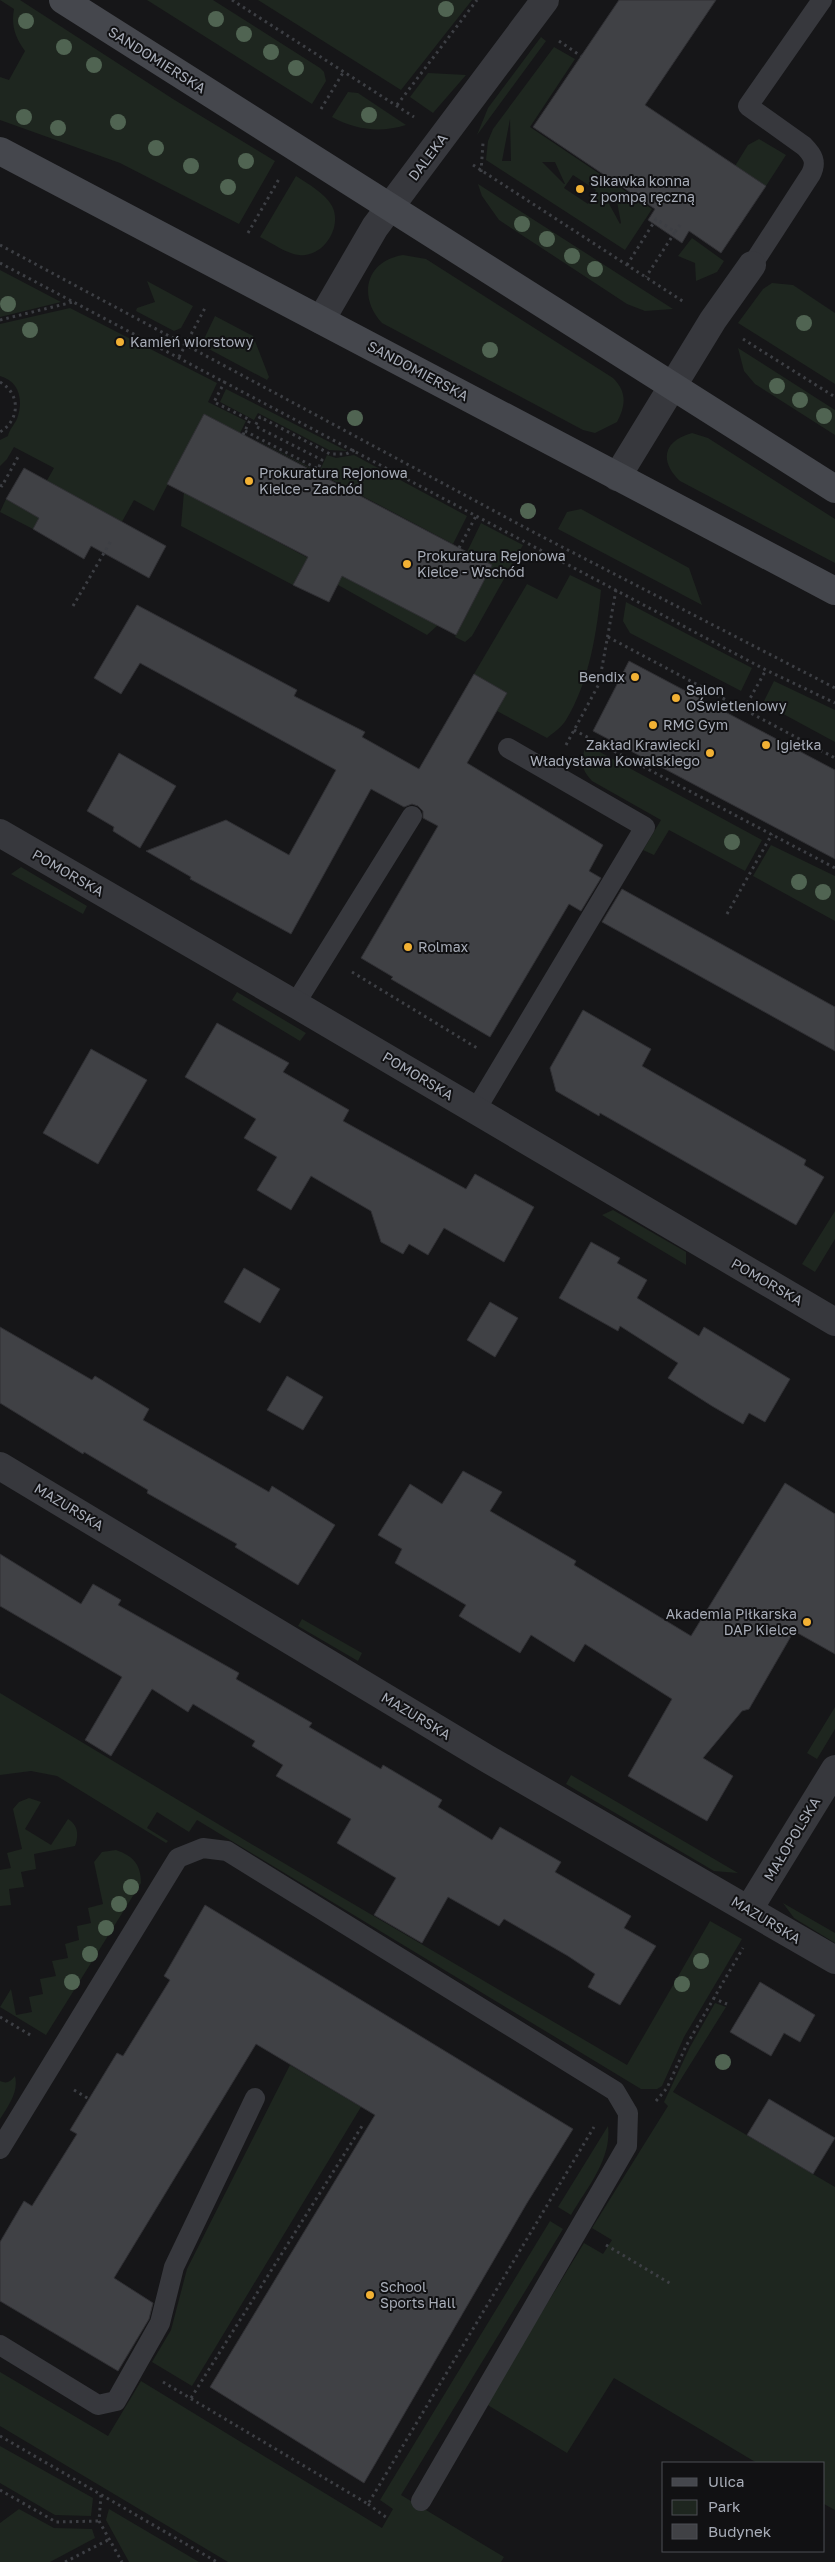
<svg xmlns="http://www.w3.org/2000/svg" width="835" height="2562" font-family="'Golos Text',sans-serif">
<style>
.green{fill:#1e261f;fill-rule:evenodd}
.building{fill:#404145;stroke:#303034}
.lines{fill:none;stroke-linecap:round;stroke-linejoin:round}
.path{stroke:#3d3f44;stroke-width:3;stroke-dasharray:2.5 4;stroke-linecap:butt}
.lane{stroke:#37383d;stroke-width:20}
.street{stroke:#37383d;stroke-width:28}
.secondary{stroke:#45474d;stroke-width:28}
.tree{fill:#506452}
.poi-dot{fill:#f2b134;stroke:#111113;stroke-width:2}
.labels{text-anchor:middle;stroke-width:4;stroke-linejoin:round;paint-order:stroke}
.street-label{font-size:14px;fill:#a8adb8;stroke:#111113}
.poi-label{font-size:14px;fill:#a8adb8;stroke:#111113;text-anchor:start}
</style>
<rect width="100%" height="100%" fill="#161618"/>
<!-- green -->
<path class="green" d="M0,0H20L173,99L275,161L239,224L120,163L0,120V77L9,80L25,51C15,37 11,26 14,9Z
M147,0H213L320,68L324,72L326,81L312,104Z
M258,0H472L401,90Z
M541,37L546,41L477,135L488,108Z
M554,47L575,59L530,127L652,209L625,250L486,160L488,141L493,129ZM510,119L511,161H502ZM542,162H555L565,184H564ZM573,175L596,190L588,204L564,188ZM616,196L621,223L620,224L607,200Z
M428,73L466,75L433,113L410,97Z
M348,92L358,93L406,125C380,133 356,130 332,117Z
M759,139L786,155L766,186L735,166L748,145Z
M296,176C308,184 325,193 332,206C343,227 323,258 299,255C287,254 272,243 260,237Z
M478,184L673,309L645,311L627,304L499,220L482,196Z
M692,238L724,261L717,272L696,281L695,263L678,256Z
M403,255L426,259L613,378C627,392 626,405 617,422L595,433L583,430L382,323C358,297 365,261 403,255Z
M0,270L61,302L0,317Z
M147,281L193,306L181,328L174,331L136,311L137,308L155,302Z
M772,283L793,285L835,313V384L738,323L763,289Z
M70,308L217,383L208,402L246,421L240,433L204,414L154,511L134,500L119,527L57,487L33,529L0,512L6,499L29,512L54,468L14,447L7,459L0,466V440L8,436C9,430 14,425 17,419C24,400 19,381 0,376V324Z
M215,316L253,336L269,377L267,380L207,348L204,339Z
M738,348L835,410V435L755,384L744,371Z
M226,389L347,451L329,450L258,413L254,420L220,402Z
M692,433L708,438L835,519V563L680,481C659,461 663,441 692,433Z
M247,435L319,472L327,455L336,458L354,455L467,516L453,544Z
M184,492L310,559L303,566L293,585L181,526Z
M581,509L689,568L702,605L558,529L567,512Z
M481,523L523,545L472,636L465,642L455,637L456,635L492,565L467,552Z
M336,572L438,625L427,635L331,581Z
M570,575L601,590C597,632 589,683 566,720C562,727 553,733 547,738L497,711L507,693L474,674L527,584L557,599Z
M626,602L752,668L741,691L630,633L623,621Z
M774,681L835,710V742L763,703Z
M585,747L598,751L762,840L745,871L669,830L654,855L643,850L661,820L592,781C581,769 581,763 585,747Z
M771,845L835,876V921L753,876Z
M21,867L87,906L83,914L11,874Z
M237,992L306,1033L300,1041L232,1000Z
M613,1210L686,1252V1265L602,1215Z
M835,1211V1239L815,1272L802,1264Z
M302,1619L362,1653L358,1661L298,1626Z
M0,1693L248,1842L627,2065L710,1921L742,1939L684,2037L662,2086L657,2089H641L197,1820L189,1832L157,1812L147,1828L168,1841L166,1843L57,1776L31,1771L0,1775Z
M835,1707V1729L817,1759L807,1753Z
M571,1775L738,1873L714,1871L566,1784Z
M29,1798L41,1802L25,1829L51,1845L68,1819C78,1825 79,1835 75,1846L34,1854L36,1869L21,1872L24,1887L9,1889L11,1905L0,1906V1870L11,1868L7,1853L22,1849L13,1809L19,1802Z
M116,1850C133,1856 141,1864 141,1883L46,2035L0,2007L11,1989L16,2015L32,2012L29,1997L43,1994L40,1979L56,1976L52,1961L68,1958L65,1944L79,1940L77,1926L91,1923L88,1908L103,1904L94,1862L102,1852Z
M783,1903L835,1933V1943L794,1918Z
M715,2003L726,2007L673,2092L835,2187V2510L824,2504V2463H757L614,2378L567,2453L486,2404L584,2243L603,2254L612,2240L592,2228L668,2106L664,2102L690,2047Z
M290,2065L361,2107L192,2386L152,2362L171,2330L187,2269Z
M15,2076C19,2092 8,2106 0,2119V2081C7,2084 10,2082 15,2076Z
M608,2126C612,2159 587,2188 571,2215L558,2207Z
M550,2221L563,2229L401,2495L504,2557L501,2562H228L0,2426V2372L108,2436L141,2381L382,2528L393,2509L380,2500Z
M0,2446L93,2498L91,2516L55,2515L0,2483Z
M19,2509L54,2528L92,2529L95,2538L50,2562H0V2523Z
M109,2509L199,2562H129L106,2520Z"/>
<!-- building -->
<path class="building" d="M619,0H716L645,105L766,186L721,253L689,231L682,243L648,220L655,209L533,127Z
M204,414L492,565L456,635L342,576L329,602L293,585L308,557L167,484Z
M24,468L166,546L149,578L91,546L84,559L33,529L39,518L6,499Z
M137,605L297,690L294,696L365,732L362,737L419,769L474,674L507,693L467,763L603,845L589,871L601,878L581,911L569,904L490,1037L391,979L393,977L361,958L438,826L423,818V811L418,806L412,804L404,807L371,789L291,934L190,879L191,877L146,851L226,820L289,855L336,770L140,663L121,694L94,678Z
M629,661L835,770V859L593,731Z
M119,753L176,786L140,848L113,831L114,827L87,811Z
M622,889L835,1007V1051L602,922Z
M583,1010L651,1049L642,1066L806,1160L804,1165L824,1177L796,1225L600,1113L599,1116L556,1091L550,1068Z
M217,1023L289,1063L283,1072L349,1110L343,1121L466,1189L475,1174L534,1207L504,1262L444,1228L428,1255L409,1244L403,1254L381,1242L371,1211L311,1176L291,1210L257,1190L277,1157L244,1138L256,1119L185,1077Z
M91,1049L147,1080L98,1164L43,1133Z
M591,1242L620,1258L617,1263L647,1280L637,1298L699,1336L704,1327L790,1379L765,1422L749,1413L743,1424L712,1406L668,1378L678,1363L620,1326L618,1331L559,1298Z
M244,1268L280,1289L260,1323L224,1302Z
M490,1302L518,1318L495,1357L467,1340Z
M0,1327L92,1380L95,1376L149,1409L143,1420L269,1492L272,1486L335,1525L298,1585L235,1547L237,1544L147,1493L148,1490L84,1452L83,1454L0,1403Z
M287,1376L323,1397L303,1430L267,1410Z
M463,1471L502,1492L490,1511L576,1561L574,1565L691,1636L785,1483L835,1514V1654L794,1631L749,1709L742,1711L703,1758L733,1776L707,1821L628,1776L672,1699L585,1644L574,1662L531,1635L520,1653L459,1616L466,1605L395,1563L402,1549L378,1535L410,1484L442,1504Z
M0,1554L81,1604L93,1584L121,1600L118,1605L239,1673L236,1679L312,1723L309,1727L381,1769L383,1765L442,1800L438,1807L492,1840L500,1827L561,1862L555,1872L631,1916L624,1928L656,1946L620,2005L588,1987L595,1974L568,1956L504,1919L499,1926L448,1897L422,1943L374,1915L396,1878L337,1843L351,1819L276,1776L283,1765L252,1746L255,1741L193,1704L188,1712L152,1689L111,1756L85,1740L122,1677L0,1606Z
M205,1905L573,2129L527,2203L364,2483L210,2387L375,2115L256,2044L114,2278L153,2303L149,2319L118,2371L0,2301V2242L24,2201L32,2206L77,2134L70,2130L117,2053L123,2056L170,1980L164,1976Z
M760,1982L815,2015L800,2042L784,2033L771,2056L730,2032Z
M769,2099L835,2138L813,2174L747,2135Z"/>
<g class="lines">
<!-- path -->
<path class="path" d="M232,0L414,117
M559,41L581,56
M397,105L477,0
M321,109L344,71
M473,165L684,302
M481,172L483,143
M675,232L680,225
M248,233L279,179
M0,245L537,534L835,688
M0,263L766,670L835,703
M627,265L656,219L675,232L646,277
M0,320L73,302
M743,339L835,397
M179,357L205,308
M225,381L214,402L250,420L243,435
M0,382C21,394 20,420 0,432
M245,431L318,469L322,460L255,426L260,417L330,454H346L355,450
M0,485L2,486L18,457
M459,548L476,516
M73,606L111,541
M608,637L835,758
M744,709L766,670
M574,730L835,868
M566,745L599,684L616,590
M727,914L772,834
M352,972L477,1048
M713,1998L727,2004
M0,2017L32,2036
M74,2090L89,2099
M656,2101L667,2088L686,2046L743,1948
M606,2245L671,2284
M163,2382L368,2504L594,2127
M191,2398L362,2126
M0,2436L217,2562
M0,2490L56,2522L99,2521
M101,2495L99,2521L122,2562
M368,2504L387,2518
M65,2562L110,2539"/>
<!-- lane -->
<path class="lane" d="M752,265L811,174C817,162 813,155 804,146L748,106L822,0
M295,1004L412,816
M475,1111L645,827L508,748
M0,2149L178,1858L203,1848L227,1851L615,2091L628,2113L627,2146L421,2501
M0,2345L98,2405L116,2401L160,2323L174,2267L255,2098"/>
<!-- street -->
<path class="street" d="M321,320L375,227L545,0
M617,477L713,320L752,265
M0,833L295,1004L835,1322
M0,1466L486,1758L835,1960
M749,1909L835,1769"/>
<!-- secondary -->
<path class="secondary" d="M63,0L835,489
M0,151L835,591"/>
</g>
<!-- trees -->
<g class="tree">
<circle cx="446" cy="9" r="8"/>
<circle cx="216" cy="19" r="8"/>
<circle cx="26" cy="21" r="8"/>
<circle cx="244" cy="34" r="8"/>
<circle cx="64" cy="47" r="8"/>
<circle cx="271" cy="52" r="8"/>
<circle cx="94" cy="65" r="8"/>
<circle cx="296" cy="68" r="8"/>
<circle cx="369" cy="115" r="8"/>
<circle cx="24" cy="117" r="8"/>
<circle cx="118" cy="122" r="8"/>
<circle cx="58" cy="128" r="8"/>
<circle cx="156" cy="148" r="8"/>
<circle cx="246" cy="161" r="8"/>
<circle cx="191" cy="166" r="8"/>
<circle cx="228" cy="187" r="8"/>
<circle cx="522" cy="224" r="8"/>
<circle cx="547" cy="239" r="8"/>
<circle cx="572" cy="256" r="8"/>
<circle cx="595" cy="269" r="8"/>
<circle cx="8" cy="304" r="8"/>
<circle cx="804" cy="323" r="8"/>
<circle cx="30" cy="330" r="8"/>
<circle cx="490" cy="350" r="8"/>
<circle cx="777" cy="386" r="8"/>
<circle cx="800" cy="400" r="8"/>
<circle cx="824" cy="416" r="8"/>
<circle cx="355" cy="418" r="8"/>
<circle cx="528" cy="511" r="8"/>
<circle cx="732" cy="842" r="8"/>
<circle cx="799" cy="882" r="8"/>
<circle cx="823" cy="892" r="8"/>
<circle cx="131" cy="1887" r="8"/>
<circle cx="119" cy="1904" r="8"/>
<circle cx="106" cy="1928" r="8"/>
<circle cx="90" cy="1954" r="8"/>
<circle cx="701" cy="1961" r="8"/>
<circle cx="72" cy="1982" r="8"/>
<circle cx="682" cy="1984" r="8"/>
<circle cx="723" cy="2062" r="8"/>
</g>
<!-- markers -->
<g class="poi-dot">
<circle cx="580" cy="189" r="5"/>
<circle cx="120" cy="342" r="5"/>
<circle cx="249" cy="481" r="5"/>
<circle cx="407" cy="564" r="5"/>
<circle cx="635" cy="677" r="5"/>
<circle cx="676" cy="698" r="5"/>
<circle cx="653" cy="725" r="5"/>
<circle cx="766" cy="745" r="5"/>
<circle cx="710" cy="753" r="5"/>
<circle cx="408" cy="947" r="5"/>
<circle cx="807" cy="1622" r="5"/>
<circle cx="370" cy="2295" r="5"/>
</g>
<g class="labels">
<!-- street labels -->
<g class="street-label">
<text transform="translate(157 60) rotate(32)" y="5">SANDOMIERSKA</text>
<text transform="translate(428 157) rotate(-53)" y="5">DALEKA</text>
<text transform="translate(418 371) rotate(28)" y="5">SANDOMIERSKA</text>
<text transform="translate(68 873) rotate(30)" y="5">POMORSKA</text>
<text transform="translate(418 1076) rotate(31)" y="5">POMORSKA</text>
<text transform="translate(767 1282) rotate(30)" y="5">POMORSKA</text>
<text transform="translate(69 1507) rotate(31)" y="5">MAZURSKA</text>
<text transform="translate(416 1716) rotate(31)" y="5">MAZURSKA</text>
<text transform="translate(792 1839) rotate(-59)" y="5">MAŁOPOLSKA</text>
<text transform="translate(766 1920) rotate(31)" y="5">MAZURSKA</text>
</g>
<!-- poi labels -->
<g class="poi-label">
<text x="590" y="186">Sikawka konna<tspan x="590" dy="16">z pompą ręczną</tspan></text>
<text x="130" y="347">Kamień wiorstowy</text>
<text x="259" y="478">Prokuratura Rejonowa<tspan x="259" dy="16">Kielce - Zachód</tspan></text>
<text x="417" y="561">Prokuratura Rejonowa<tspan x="417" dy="16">Kielce - Wschód</tspan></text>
<text x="625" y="682" text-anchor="end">Bendix</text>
<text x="686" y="695">Salon<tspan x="686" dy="16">OŚwietleniowy</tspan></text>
<text x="663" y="730">RMG Gym</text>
<text x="700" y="750" text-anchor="end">Zakład Krawiecki<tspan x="700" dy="16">Władysława Kowalskiego</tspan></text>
<text x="776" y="750">Igiełka</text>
<text x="418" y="952">Rolmax</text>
<text x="797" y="1619" text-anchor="end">Akademia Piłkarska<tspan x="797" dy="16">DAP Kielce</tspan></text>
<text x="380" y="2292">School<tspan x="380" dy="16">Sports Hall</tspan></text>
</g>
</g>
<!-- legend -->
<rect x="662" y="2462" width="162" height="90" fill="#111113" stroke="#4d4f55"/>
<rect x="672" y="2478" width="25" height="8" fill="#45474d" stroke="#4d4f55"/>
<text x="708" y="2487" font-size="15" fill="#a8adb8">Ulica</text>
<rect x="672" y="2500" width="25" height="15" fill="#1e261f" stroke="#4d4f55"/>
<text x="708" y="2512" font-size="15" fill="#a8adb8">Park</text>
<rect x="672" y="2524" width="25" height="15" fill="#404145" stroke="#4d4f55"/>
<text x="708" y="2537" font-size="15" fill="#a8adb8">Budynek</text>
</svg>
